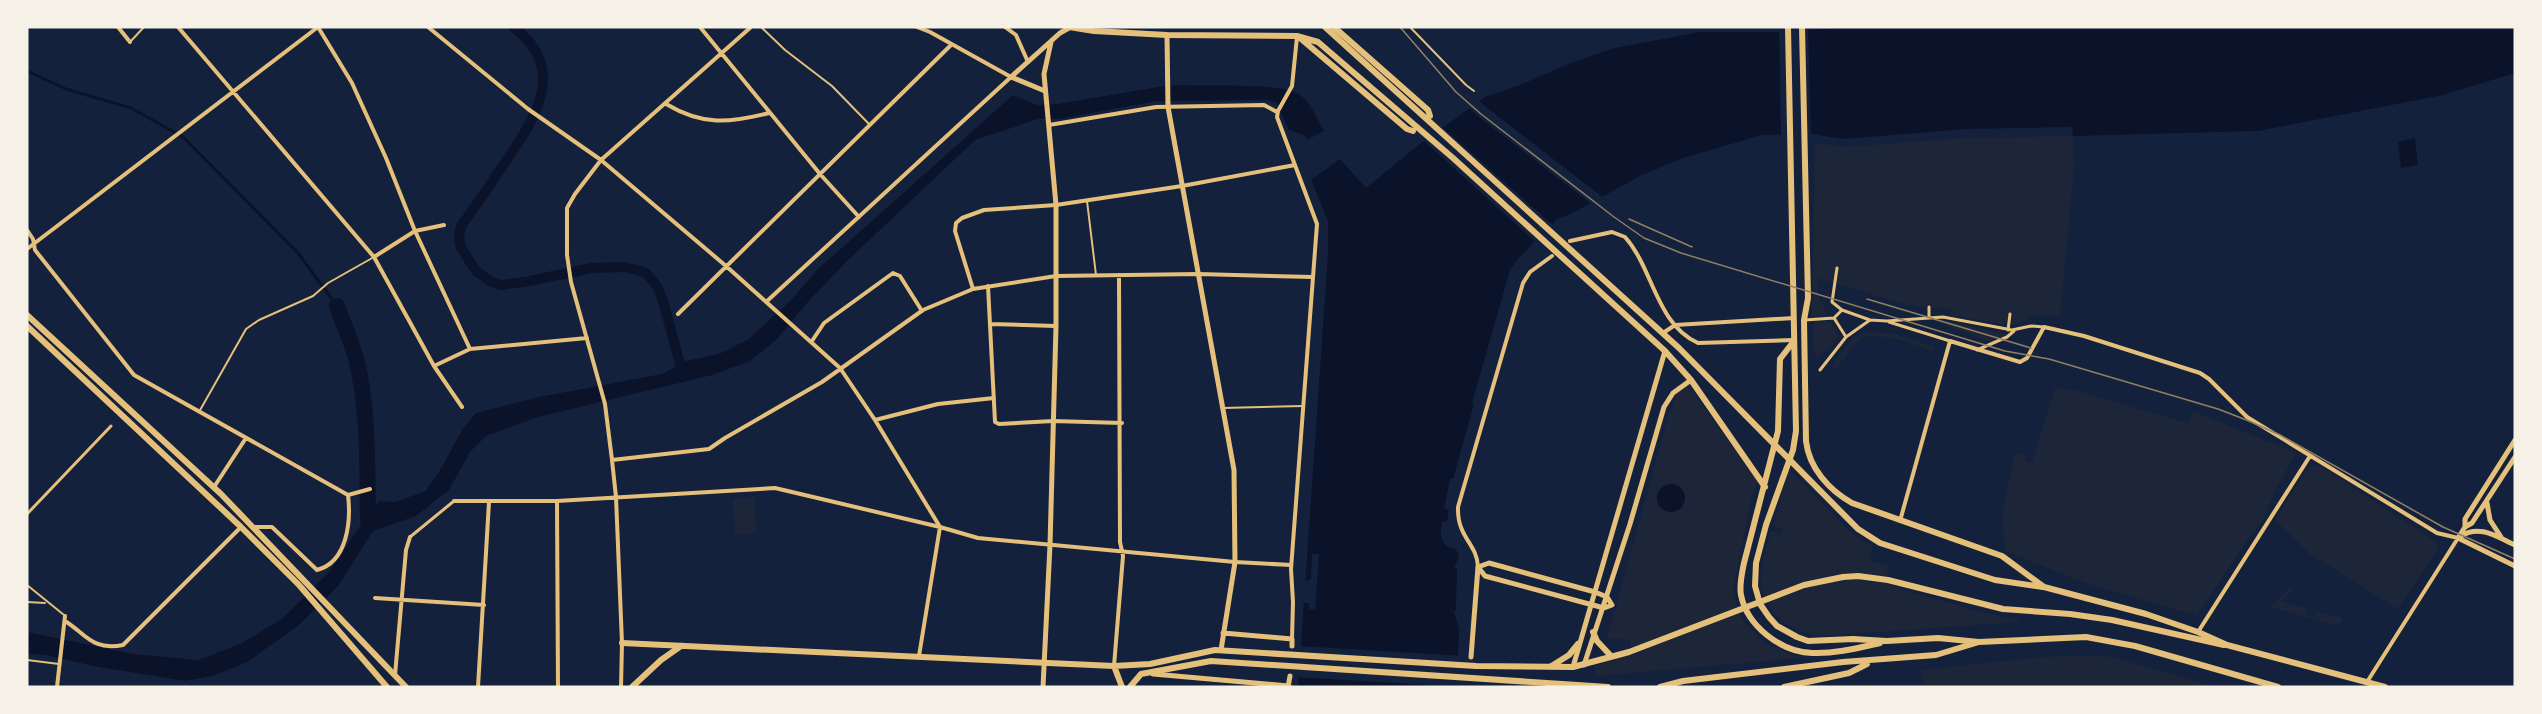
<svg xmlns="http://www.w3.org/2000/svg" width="2542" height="714" font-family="Lato,sans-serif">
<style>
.green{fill:#1d2539}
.water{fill:#0b132b}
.pier{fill:#14213d}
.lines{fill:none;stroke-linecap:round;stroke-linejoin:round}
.stream{stroke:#0b132b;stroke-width:3}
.canal{stroke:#0b132b;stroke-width:10}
.river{stroke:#0b132b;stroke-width:16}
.service{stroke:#e5c07b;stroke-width:2}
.pedestrian{stroke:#e5c07b;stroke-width:3}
.minor{stroke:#e5c07b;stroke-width:4}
.tertiary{stroke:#e5c07b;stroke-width:5}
.secondary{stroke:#e5c07b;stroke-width:6}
.primary{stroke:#e5c07b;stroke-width:6}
.tram{stroke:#918062;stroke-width:1.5}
</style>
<rect width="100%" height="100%" fill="#14213d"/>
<!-- green -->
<path class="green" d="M2073,136L2074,168L2060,316L2028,315L2026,321L2012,325V314H2009L2005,325L1951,315V309L1907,305L1818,278V295L1828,316L1812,317L1815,143L1844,147L1967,138Z
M1947,321L2006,334V336L1988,341L1946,326Z
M1816,322H1831L1838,337L1830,348L1818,357L1814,354L1813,325Z
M1873,332L1894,334L1935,347L1933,351C1915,345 1874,328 1858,341C1850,348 1844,360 1837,368L1833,370C1833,360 1849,340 1859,335C1863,333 1868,333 1873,332Z
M1689,386L1758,482L1752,494L1733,592L1742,619L1764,643L1802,658L1595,676V666L1633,653L1629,639H1607L1670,410L1677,393Z
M2055,388L2078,391L2187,423L2193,411L2296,453L2274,493L2261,523L2250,536L2197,616L2088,584L2005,551L2002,514L2015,453L2027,456L2025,461L2032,463Z
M2318,465L2428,536L2439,547L2398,609L2310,554L2275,520L2306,471Z
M1789,469L1850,532L1873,547L1869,561L1889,566L1887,573L1888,585L1977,611L2020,620L2019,622L1822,636C1791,634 1760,611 1761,577C1761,561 1767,546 1771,531L1781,534L1783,529L1773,525Z
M755,497L756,534L735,535L733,499Z
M2290,587L2294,588L2281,601L2306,608L2305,614L2315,617L2316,612L2342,618L2340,626L2269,607Z
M2085,655L2112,657L2216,687H1924L1920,670L2044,657Z"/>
<!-- water -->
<path class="water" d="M1853,27H2515V73L2443,95L2258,131L2073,136L2072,127L1966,129L1844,139L1811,134L1762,135L1683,158L1640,176L1571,214L1557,219L1518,259L1510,270L1472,403L1474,404L1453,479H1450L1444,509L1449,510L1447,521H1443C1438,533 1441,548 1456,549L1459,557L1454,568L1457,569L1456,611H1454L1459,629L1457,687H1298L1328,254V221L1311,180L1340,159L1366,188L1416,147L1485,97L1525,83L1568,64L1614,48L1700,32H1777Z
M1181,85C1207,86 1276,83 1297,93C1310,100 1317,118 1324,131L1307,140L1304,135L1289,130L1276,102L1267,100L1157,101L1059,119H1038L975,140L846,262L807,303L776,340L750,361L712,375L538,417L486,436L470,452L449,490L416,516L373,531L339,585L299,625L247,662L216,675L186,681L99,667L45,655L27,654V632L133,654L198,660L240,644L282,619L330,571L363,521L379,501L395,502L426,491L442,467L462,430L476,413L539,397L662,374L686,361L719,354L749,339L790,301L816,271L1013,95L1037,105L1058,104L1158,87Z
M2415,138L2418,165L2401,168L2398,142Z
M1657 498a14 14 0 1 1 28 0a14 14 0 1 1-28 0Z"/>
<!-- pier -->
<path class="pier" d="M1808,27L1811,137H1781L1779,29Z
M1477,99L1486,107L1605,199L1593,205L1479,117L1467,106Z
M1441,126L1555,227L1539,245L1422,139Z
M1312,554H1319L1315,609H1309V603H1304V582L1311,579Z
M1298,646L1463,656L1461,687L1295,677Z"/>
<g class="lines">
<!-- stream -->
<path class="stream" d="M27,71L66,89L131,108L183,137L298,253L337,306"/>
<!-- canal -->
<path class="canal" d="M513,27C569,68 535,118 506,161C491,183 477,205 461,226L459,237L461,248L476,271L491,282L501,285L529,281L592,268L624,267L645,272L657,286L663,301L682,371"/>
<!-- river -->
<path class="river" d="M337,306C343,323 351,340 356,358C369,410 367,467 368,520"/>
<!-- service -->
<path class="service" d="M761,27L785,50L832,86L870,125
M1410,27L1466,85L1474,91
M130,42L144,27
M1087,201L1096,275
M1223,408L1303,406
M199,412L246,329L259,320L313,296L328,283L374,257
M27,585L64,615
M27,602L45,603
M27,660L59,664"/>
<!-- pedestrian -->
<path class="pedestrian" d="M1837,268L1832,302L1842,310L1870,320
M1929,317V307
M1834,318L1846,337
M1805,320L1834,318L1842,310
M1889,322L1950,341
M2008,330L2010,314
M1977,350L2007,337L2014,331
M1820,370L1846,337L1870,320L1887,321L1943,317L2012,330L2031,326L2044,327
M27,514L111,426
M410,537L454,501"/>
<!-- minor -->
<path class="minor" d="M118,27L130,42
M178,27L374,257L434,366L462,407
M318,27L352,83L386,158L415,231L470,349
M428,27L528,109L601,160L726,266L840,368L875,420L940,527L919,656
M700,27L820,174L859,217
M1005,27L1016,35L1028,62
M666,104C703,126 729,123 769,113
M1049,125L1156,107L1264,105L1277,112
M27,230L33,239L35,250L134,375L348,495
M1570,241L1612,232L1625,237C1653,268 1656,324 1698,343L1793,340
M27,249L318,27
M374,257L415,231L444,225
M988,286L995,422L999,424L1053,421L1122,423
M973,289L955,231L956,223L962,218L984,210L1056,205L1182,186L1295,165
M766,302L1011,77L930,32L917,27
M678,314L951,45
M991,324L1056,326
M1663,333L1675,325L1794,318
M812,341L824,323L893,273L900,276L922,311
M434,366L470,349L587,338
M875,420L938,404L994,398
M612,460L709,449L725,438L822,382L923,310L973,289L1056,276L1198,274L1313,277
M214,487L246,438
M348,495L370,489
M454,501H557L775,488L940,527L978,538L1235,562L1291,565
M557,501L558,687
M1900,521L1950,341L2020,362L2027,358L2044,327L2084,336L2200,373L2209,379L2247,417L2437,533L2458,538L2367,682
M254,527H272L317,570C348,562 351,520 348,495
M1478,567C1477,543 1457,538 1458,507L1523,283L1530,272L1552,256
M375,598L484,605
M65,621C86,634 92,651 123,645L241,527
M2198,632L2310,456
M1292,639L1293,602L1291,569L1317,224L1277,117L1278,111L1292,86L1297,37
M1114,666L1123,556L1120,542L1119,275
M395,675L406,550L410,537
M57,687L65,616
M478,687L489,502
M621,687L622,643L616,497L612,460L605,404L571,282L567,255V208L575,194L601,160L751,27"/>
<!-- tertiary -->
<path class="tertiary" d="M1167,35L1168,107L1234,470L1235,562L1221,650
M1011,77L1060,33L1069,28
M1011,77L1045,91
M2487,503L2490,520L2501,537
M2465,527L2472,523L2515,457
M2461,536C2480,524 2497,537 2515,545
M2458,538L2465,527V519L2515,440
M2458,538L2515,566
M1489,563L1595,592L1607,597L1612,605L1604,608L1485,576L1478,567Z
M1223,633L1292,639V646
M1471,657L1478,567
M1584,665L1630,524L1664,407L1673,393L1691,380
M1573,667L1665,351
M1153,674L1289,686
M1043,687L1050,545L1056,326V205L1044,74L1051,42
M1288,687L1290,676"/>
<!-- secondary -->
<path class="secondary" d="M27,315L221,494L406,687
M27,326L241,527L299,585L387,687
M1593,632L1597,641L1611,656
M622,643L1114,666L1150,664L1215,650L1476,666L1573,667L1629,652L1804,585L1843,577L1858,576L1888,580L2003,609L2070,614L2112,620L2224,645
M1114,666L1122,687
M1550,667L1569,655L1578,644
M632,687L661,660L681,646
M1130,687L1141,674L1211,661L1608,687
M1660,687L1683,681L1843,662L1936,655L1979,642
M1784,687L1849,673L1867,664"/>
<!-- primary -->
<path class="primary" d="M1069,27L1094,31L1167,35L1297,36L1318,42L1453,158L1665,351L1691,380L1765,487
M1325,27L1679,348L1858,529L1880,543L1995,580L2043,587
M1334,27L1428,110L1430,116
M1788,27L1796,431L1793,450L1766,525L1756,563L1755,586L1760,604L1769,617L1777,626L1797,637L1808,641L1853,639L1887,641L1938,638L1979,642L2086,637L2135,646L2278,687
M1802,27L1808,298L1804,320L1806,441C1809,468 1829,490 1852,503L2002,556L2044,587L2146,614L2198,632L2227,645L2385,687
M1300,38L1407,129L1413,131
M1794,341L1780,359L1778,431L1744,563C1742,573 1739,585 1741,595C1747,626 1781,652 1812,653C1835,654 1858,648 1880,643"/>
<!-- tram -->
<path class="tram" d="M1400,27L1456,92L1481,114L1614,217L1644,238L1681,253L2005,351L2049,359L2218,409L2249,421L2280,435L2443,527L2515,559
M1629,219L1692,247
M1867,299L2031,348"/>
</g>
<!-- border -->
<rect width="2542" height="714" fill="none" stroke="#f6f1e7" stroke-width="57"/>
</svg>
